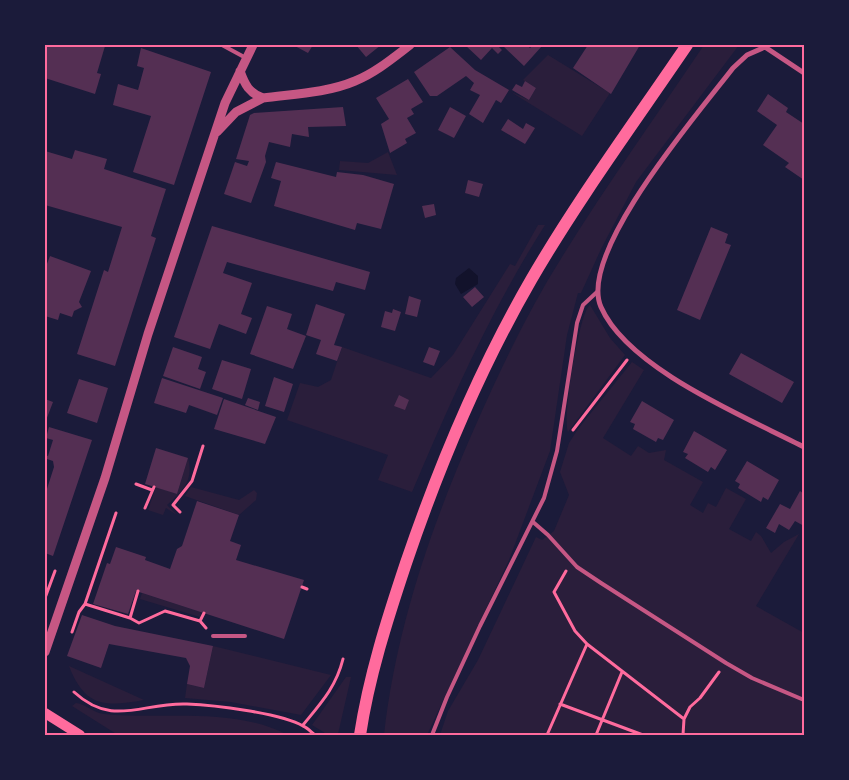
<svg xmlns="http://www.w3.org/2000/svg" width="849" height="780" font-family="Figtree,sans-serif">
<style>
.green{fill:#2a1e3b}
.water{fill:#12122b}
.building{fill:#542f53}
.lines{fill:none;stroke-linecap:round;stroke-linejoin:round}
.path{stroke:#ff6b9d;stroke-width:3}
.service{stroke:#c65784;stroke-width:4}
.minor{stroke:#c65784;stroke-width:5}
.tertiary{stroke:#c65784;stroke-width:9}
.secondary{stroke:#ff6b9d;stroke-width:10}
.primary{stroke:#ff6b9d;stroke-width:12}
.neatline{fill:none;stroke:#ff6b9d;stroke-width:2}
</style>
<rect width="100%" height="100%" fill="#1b1b3a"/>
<!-- green -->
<path class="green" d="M704,45H739L636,182L601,249L581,293H578L567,335L550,451L509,560L427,735H384C396,628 431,527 474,429C500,370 528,311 562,257C607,184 657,115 704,45Z
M548,55L610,93L582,136L511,92L529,100L536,88L523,80Z
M388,152L397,175L339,170L340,161L368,163Z
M538,225H545C491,310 451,400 412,492L378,480L388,455L287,420L300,383L318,387L331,380L342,347L431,378L453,355L510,264L515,266Z
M590,305L610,338L625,355L568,432C562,420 579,312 590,305Z
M632,362L644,370L603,438L631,456L638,446L649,453L666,450L664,460L703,482L690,505L703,513L708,503L716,507L726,488L746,499L729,529L751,541L756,532L761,536L771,553L784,542L799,534L756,606L804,633V735H440L448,711L478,660L536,537L542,540L554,531L569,495L560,472L569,443L578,429Z
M188,458C194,481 183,490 167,505L177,515L166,508L163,515L148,510L156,487L177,494Z
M191,487L239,500L254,490L257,493L256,500L239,515L185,496Z
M142,593L201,612L200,617L140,599Z
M213,646L331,675L301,715L231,702L185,698L187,684L204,688Z
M69,666L144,700C104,707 85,707 69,666Z
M346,677H351L338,734L325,733L312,725Z
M76,703C86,704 93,713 104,714C165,720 231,706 288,735H118L72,706Z"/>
<!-- water -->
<path class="water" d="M469,268L478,276V284L461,294L455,284L456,278Z"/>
<!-- building -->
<path class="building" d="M45,45L105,46L97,73L101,74L95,94L45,78Z
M293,45H313L308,53Z
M356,45H381L366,57Z
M465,45H497L502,50L498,54L492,48L481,60Z
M502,45H527L530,48L533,45L542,46L524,66Z
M588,45H640L611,94L573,68Z
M450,47L475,70L509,90L501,103L496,100L483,123L469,114L480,95L470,90L474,83L466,76L437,96H430L414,72Z
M141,48L211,72L174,185L133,172L151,116L113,105L118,84L138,90L144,68L137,66Z
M408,79L423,102L411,109L414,114L407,118L416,133L405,139L407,143L390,153L381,124L389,119L376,98Z
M525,81L536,88L529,100L512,90L516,84L522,87Z
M768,94L788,108L786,112L804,124V180L785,167L789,163L763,145L777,125L757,111Z
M343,107L346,126L308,127L309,137L292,134L290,147L269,142L265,156L266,162L251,203L224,194L235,162L247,166L249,161L236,159L250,115L254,113Z
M450,107L466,116L454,138L438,130Z
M508,119L523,129L526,123L535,128L525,144L501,130Z
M75,150L107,159L104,169L166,189L151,236L156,238L115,366L77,354L104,270L108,272L122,227L45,205V151L72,159Z
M276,162L336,177L337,172L363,175L394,184L381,229L357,223L355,230L274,206L281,181L271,178Z
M468,180L483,184L479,197L465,193Z
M434,204L436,215L425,218L422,206Z
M212,226L370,272L365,290L336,282L333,291L227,262L223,273L252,283L241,314L252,318L246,334L219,324L210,349L174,337Z
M711,227L728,234L725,243L731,245L700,320L677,310Z
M50,256L91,271L79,302L82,307L74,311L72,317L60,313L58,320L45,316V269Z
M475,287L484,297L472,307L463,297Z
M409,296L421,300L417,317L405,314Z
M316,304L345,314L334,345L342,347L337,361L316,354L321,340L306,335Z
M267,306L292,314L287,329L306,336L293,369L250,354Z
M393,309L401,312L395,331L381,327L385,311L392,313Z
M173,347L202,357L198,369L206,372L200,389L163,376Z
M429,347L440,351L434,366L423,362Z
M741,353L794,382L782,403L729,374Z
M222,360L251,369L242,399L212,389Z
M274,377L293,384L284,412L265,406Z
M162,378L223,398L217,415L189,405L186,413L154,403Z
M79,379L108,388L97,423L67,413Z
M399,395L409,400L405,410L394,406Z
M248,398L260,402L258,410L245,405Z
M45,399L53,402L45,423Z
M224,399L276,417L265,444L214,429Z
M642,401L674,420L663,440L658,438L656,442L633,429L635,424L630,422Z
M49,427L92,440L53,556L45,553V495L54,467L53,461L47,459L45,466V455L48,456L53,440L46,438Z
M694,431L727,450L715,470L711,467L708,472L685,458L688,454L683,452Z
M156,448L188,458L177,494L145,484Z
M747,461L779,480L768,500L763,497L761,502L738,488L740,484L735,481Z
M800,491L804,494V526L795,521L789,530L779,524L775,533L766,528L780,504L790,509Z
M197,501L239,515L230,541L241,545L236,560L304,580L284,639L136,591L128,614L93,604L107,563L110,564L116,547L146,557L145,560L170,569L177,549L182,546Z
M82,615L115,626L213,646L204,688L187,684L190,666L186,658L109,644L101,668L67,656Z"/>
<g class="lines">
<!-- path -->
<path class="path" d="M573,430L627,360
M136,484L152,490
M145,508L154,487
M180,512L173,505L192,481L203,446
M566,571L554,592L575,631L587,644L684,719L690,707L700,698L719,672
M302,587L307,589
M45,598L55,571
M85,604L116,513
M130,618L138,591
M200,621L204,613
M72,632L79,612L85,604L130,618L139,623L165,611L200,621L206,628
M74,692C113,728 142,702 187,704C213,705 281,713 303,726C308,728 311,732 315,735
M560,704L643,735
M303,725C321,703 336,687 343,659
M547,735L587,644
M596,735L622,672
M683,735L684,719"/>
<!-- service -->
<path class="service" d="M222,45L246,58
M533,522L548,535L577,567L601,583L726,663L752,678L804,700
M213,636H245
M432,735L447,697L480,626L544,498L557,451L577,323L583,305L597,292"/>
<!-- minor -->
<path class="minor" d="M762,45L804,73
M765,47L747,55L733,68C700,111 577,253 601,307C628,369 746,417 804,447"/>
<!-- tertiary -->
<path class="tertiary" d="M240,71C245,85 249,93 263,98C292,94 327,93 355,81C375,73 393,58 410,45
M217,132L236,112L263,98
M45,652L105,478L148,334L225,103L253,45"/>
<!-- secondary -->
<path class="secondary" d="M45,713L80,735"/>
<!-- primary -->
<path class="primary" d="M360,735C369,676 387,620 406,563C439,466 479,370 531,280C578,199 634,123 687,45"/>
</g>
<!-- border -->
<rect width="849" height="780" fill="none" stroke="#1b1b3a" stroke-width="92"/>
<rect x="46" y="46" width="757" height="688" class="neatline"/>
</svg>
